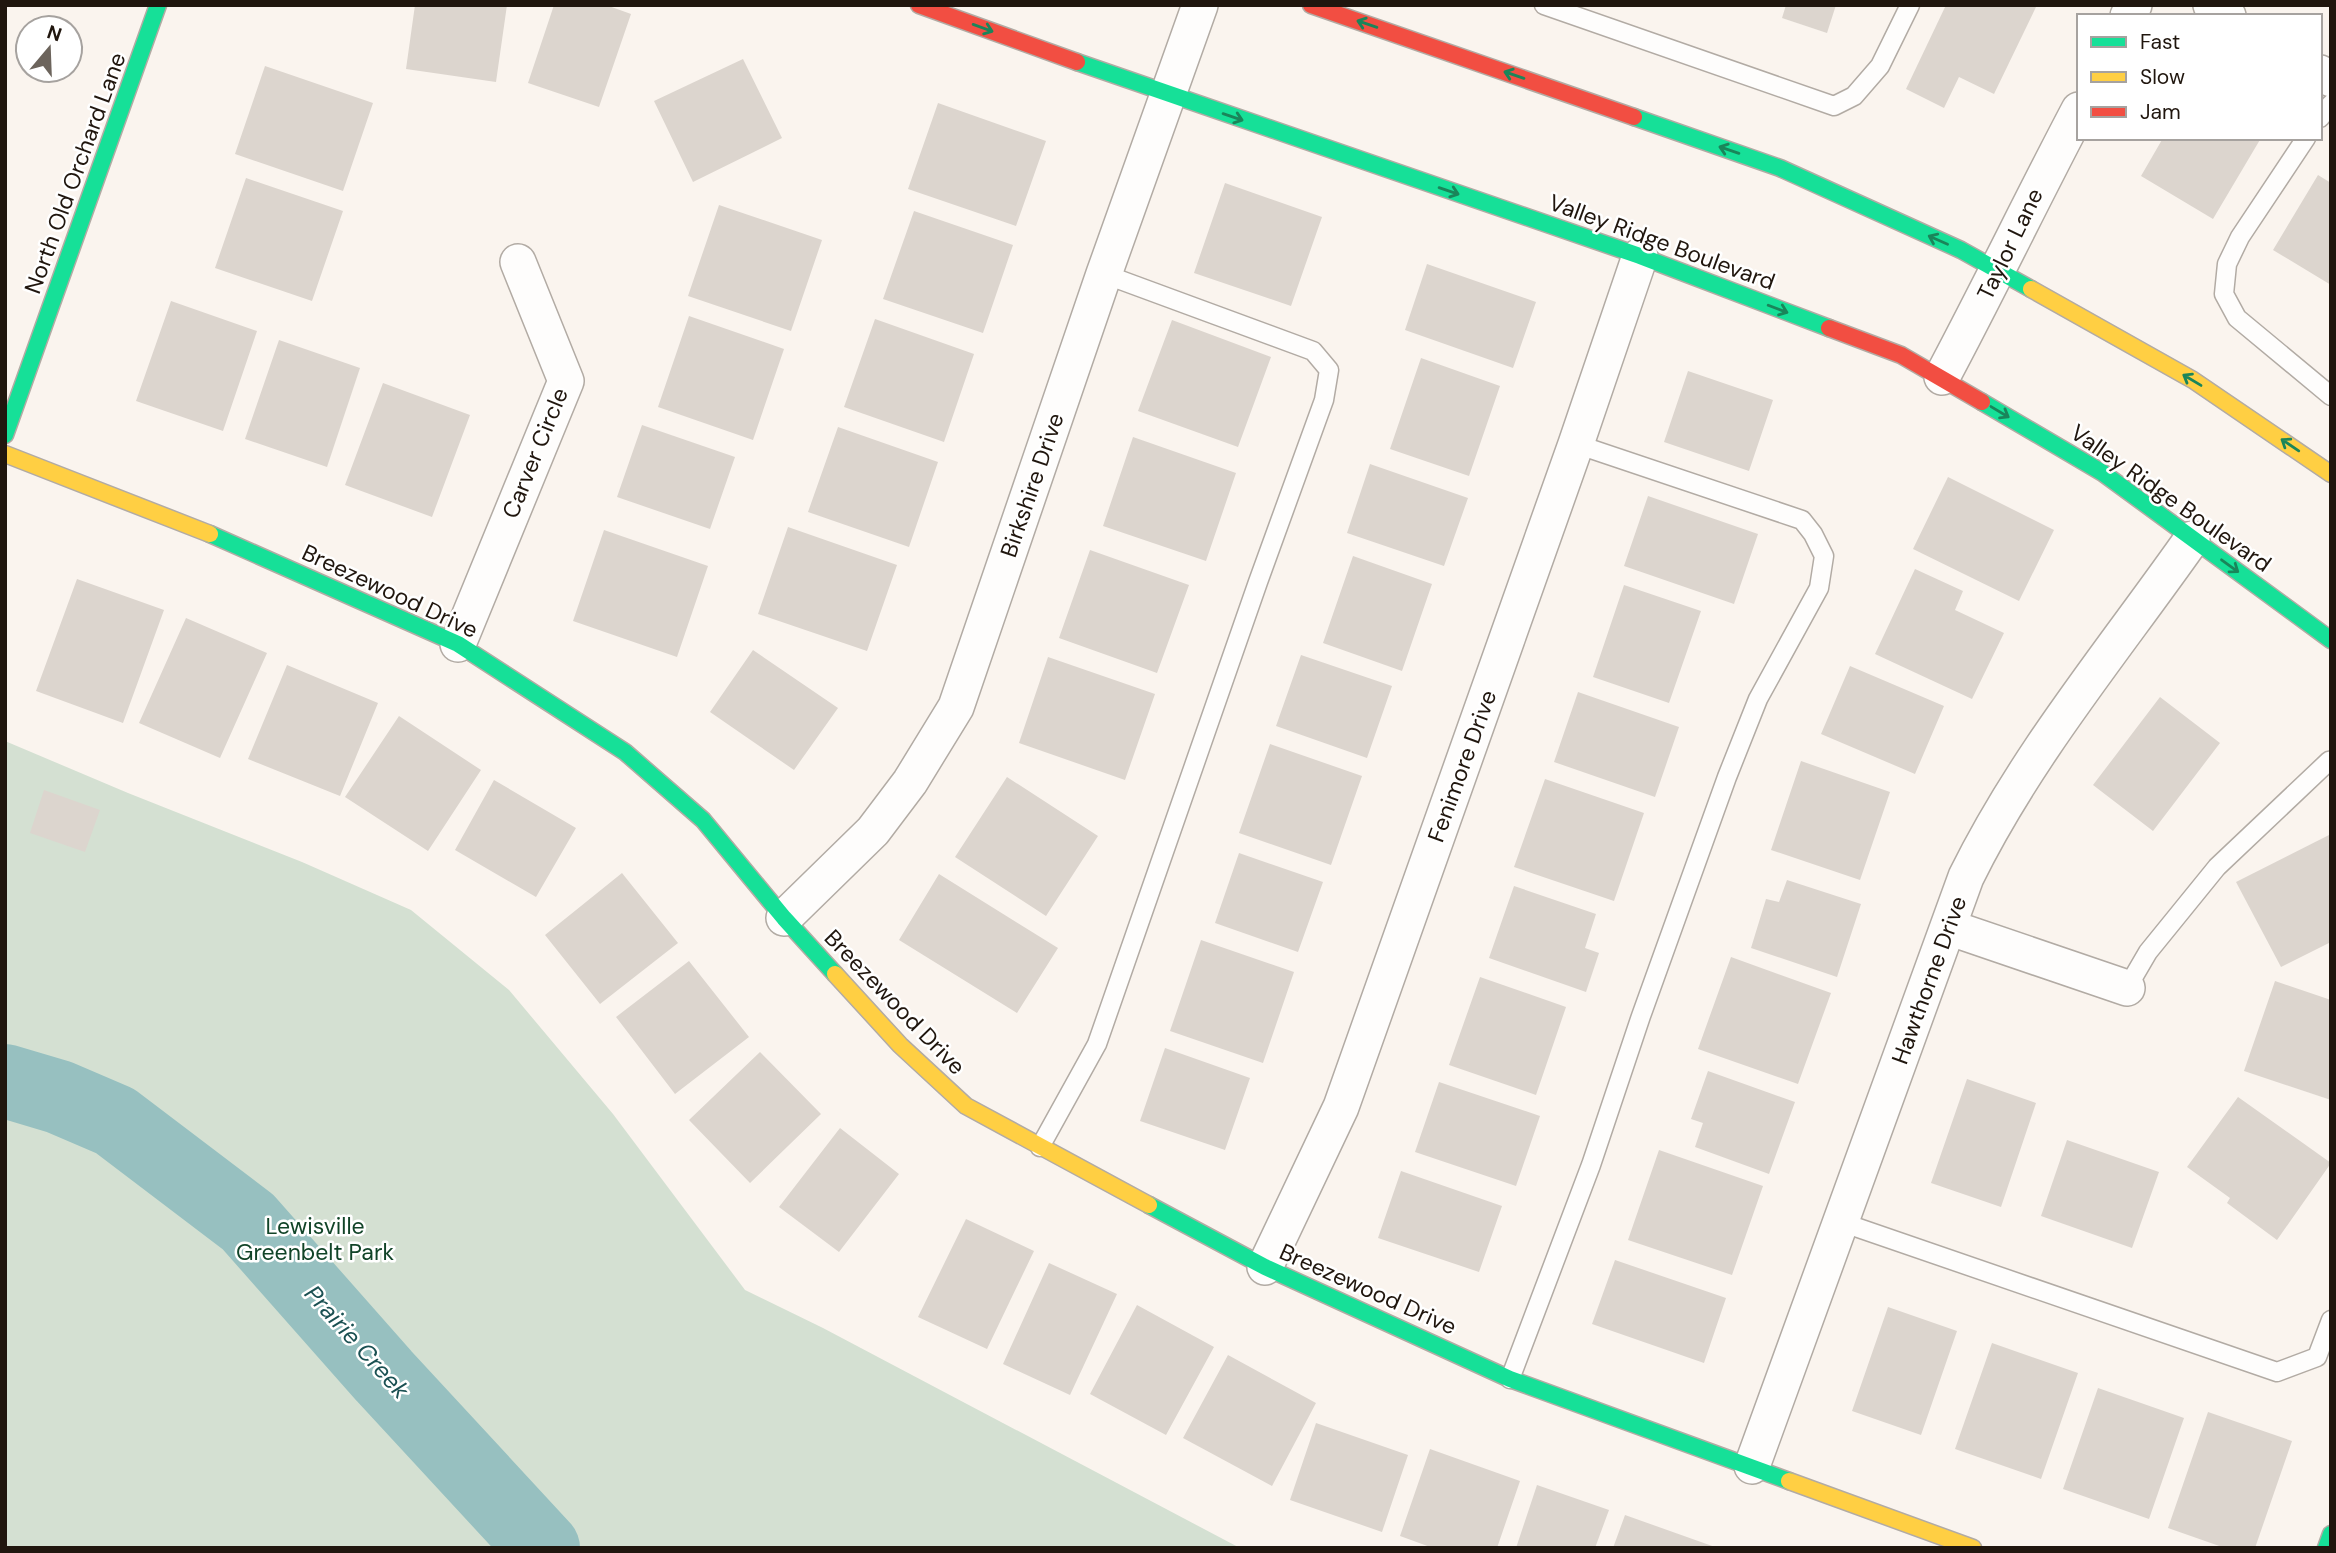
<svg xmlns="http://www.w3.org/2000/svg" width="2336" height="1553" font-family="'DM Sans',sans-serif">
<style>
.green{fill:#d4e0d2}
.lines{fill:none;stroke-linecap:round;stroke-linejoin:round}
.river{stroke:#97c0c0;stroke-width:74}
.building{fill:#dcd5ce}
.lane-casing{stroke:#b2aba4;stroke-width:21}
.street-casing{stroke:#b2aba4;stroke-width:38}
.fast-casing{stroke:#b2aba4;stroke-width:19}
.slow-casing{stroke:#b2aba4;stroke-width:19}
.jam-casing{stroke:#b2aba4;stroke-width:19}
.lane{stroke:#fefdfc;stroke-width:18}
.street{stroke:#fefdfc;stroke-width:35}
.fast{stroke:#16e098;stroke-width:16}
.slow{stroke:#ffcf43;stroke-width:16}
.jam{stroke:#f24e42;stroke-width:16}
.oneway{stroke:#1a855a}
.labels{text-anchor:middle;stroke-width:5;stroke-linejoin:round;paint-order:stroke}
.street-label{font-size:23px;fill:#20160e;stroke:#fff}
.park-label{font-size:23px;fill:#114428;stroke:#fff}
.water-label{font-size:24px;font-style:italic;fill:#1a5052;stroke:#fff}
</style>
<rect width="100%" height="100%" fill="#faf4ee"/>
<!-- green -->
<path class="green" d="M5,741L128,793L302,862L411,910L509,990L613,1114L745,1290L823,1328L1240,1548H5Z"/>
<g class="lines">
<!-- river -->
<path class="river" d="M5,1081L59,1097L115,1121L248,1222L384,1376L543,1548"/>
</g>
<!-- building -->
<path class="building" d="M415,5H507L496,82L406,69Z
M554,5H606L631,14L599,107L528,83Z
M1786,5H1836L1827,33L1782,18Z
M1946,5L2036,7L1994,94L1959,77L1944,108L1906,89Z
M743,59L782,138L693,182L654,101Z
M265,66L373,103L343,191L235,154Z
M938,103L1046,141L1016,226L908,189Z
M2163,138H2261L2213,219L2141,176Z
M2318,175L2331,183V285L2273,250Z
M246,178L343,211L312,301L215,268Z
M1225,183L1322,217L1291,306L1194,273Z
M719,205L822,240L791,331L688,296Z
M914,211L1013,245L983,333L883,299Z
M1427,264L1536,302L1513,368L1405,330Z
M171,301L257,331L223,431L136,401Z
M689,316L784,349L753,440L658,407Z
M875,319L974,354L944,442L844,407Z
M1172,320L1271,357L1238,447L1138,411Z
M279,340L360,368L327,467L245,439Z
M1421,358L1500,386L1469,476L1390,449Z
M1688,371L1773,400L1749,471L1664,442Z
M383,383L470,415L432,517L345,485Z
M642,425L735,457L710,529L617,497Z
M838,427L938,462L909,547L808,512Z
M1133,437L1236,473L1206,561L1103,526Z
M1370,464L1468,498L1444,566L1347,533Z
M1948,477L2054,530L2019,601L1913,549Z
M1648,496L1758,534L1734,604L1624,566Z
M788,527L897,565L867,651L758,614Z
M604,530L708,566L677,657L573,621Z
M1090,550L1189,585L1157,673L1059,638Z
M1353,556L1432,584L1402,671L1323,643Z
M1915,569L1963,591L1955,610L2004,633L1972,699L1875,654Z
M77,579L164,610L123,723L36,691Z
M1624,585L1701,611L1669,703L1593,677Z
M186,618L267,653L220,758L139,723Z
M753,650L838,708L794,770L710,712Z
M1301,655L1392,686L1367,758L1276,726Z
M1048,657L1155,694L1125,780L1019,743Z
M287,665L378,703L340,796L248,759Z
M1850,666L1944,706L1915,774L1821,734Z
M1578,692L1679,727L1655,797L1554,762Z
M2160,697L2220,743L2153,831L2093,785Z
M399,716L481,770L428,851L345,797Z
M1270,744L1362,776L1331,865L1239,833Z
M1801,761L1890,792L1860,880L1771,850Z
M1007,777L1098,836L1046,916L955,857Z
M1545,779L1644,813L1614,901L1514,867Z
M494,780L576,828L536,897L455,850Z
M44,790L100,810L85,852L30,833Z
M2331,834V942L2281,967L2236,882Z
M1239,853L1323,882L1298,952L1215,923Z
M622,873L678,943L600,1004L545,935Z
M939,874L1058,948L1017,1013L899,940Z
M1787,880L1861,904L1837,977L1751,948L1766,899L1779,902Z
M1514,886L1596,914L1585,948L1599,953L1586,992L1489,958Z
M1201,940L1294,972L1263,1063L1170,1031Z
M1731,957L1831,993L1798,1084L1698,1049Z
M689,961L749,1037L675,1094L616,1017Z
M1480,977L1566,1007L1536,1095L1449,1065Z
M2275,981L2331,1000V1100L2244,1071Z
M1165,1048L1250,1078L1225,1150L1140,1121Z
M760,1052L821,1114L750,1183L689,1120Z
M1708,1071L1795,1102L1769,1174L1695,1147L1703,1123L1691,1119Z
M1967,1079L2036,1103L2001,1207L1931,1183Z
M1439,1082L1540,1116L1516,1186L1415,1152Z
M2238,1097L2331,1163L2277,1240L2227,1203L2230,1198L2187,1167Z
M840,1128L899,1174L839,1252L779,1207Z
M2067,1140L2159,1172L2132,1248L2041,1216Z
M1659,1150L1763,1186L1732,1275L1628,1240Z
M1401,1171L1502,1206L1479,1272L1378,1238Z
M966,1219L1034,1251L987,1349L918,1317Z
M1615,1260L1726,1298L1704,1363L1592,1324Z
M1049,1263L1117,1294L1070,1395L1003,1364Z
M1137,1305L1214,1347L1166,1435L1090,1394Z
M1888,1307L1957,1331L1921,1435L1852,1411Z
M1992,1343L2078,1373L2041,1479L1955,1449Z
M1228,1355L1316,1403L1272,1486L1183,1438Z
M2098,1388L2184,1418L2149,1519L2063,1489Z
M2208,1412L2292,1441L2255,1548H2225L2168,1528Z
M1316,1423L1408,1455L1382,1532L1290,1500Z
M1430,1449L1520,1481L1497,1548H1433L1400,1536Z
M1537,1485L1609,1510L1595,1548H1516Z
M1625,1515L1715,1547L1714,1548H1613Z"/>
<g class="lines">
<defs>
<path id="lane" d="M1544,5L1834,106L1854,96L1880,66L1910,5
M2320,118L2331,104
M2306,138L2240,237L2227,264L2224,294L2237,318L2331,396
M2127,988L2148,952L2217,867L2329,761L2331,762
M1040,1147L1097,1044L1258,582L1324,400L1329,370L1313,351L1104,274
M1841,1222L2277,1372L2317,1357L2331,1320
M1510,1379L1591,1165L1641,1016L1727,777L1758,699L1819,588L1824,556L1813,534L1802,520L1576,444"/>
<path id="street" d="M2211,5L2228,16
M2128,16L2134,5
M2320,73L2331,79
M1942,377C1989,289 2032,199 2079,110
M458,644L566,381L518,262
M784,918L873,831L910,782L956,707L1104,274L1200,5
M1948,927L2127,988
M1265,1267L1341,1107L1576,444L1640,256
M1752,1466L1966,877C2026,755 2114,650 2192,539"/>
<path id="fast" d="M1077,62L1640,256L1829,328
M1634,117L1780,168L1961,250L2031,289
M1982,402L2103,473L2331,640
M5,435L158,5
M210,534L458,644L625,752L703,820L784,918L835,974
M1149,1205L1265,1267L1510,1379L1789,1481
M2326,1548L2331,1534"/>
<path id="slow" d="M2031,289L2193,380L2331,474
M5,454L210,534
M835,974L900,1045L966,1106L1149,1205
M1789,1481L1973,1548"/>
<path id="jam" d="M919,5L1077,62
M1311,5L1634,117
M1829,328L1901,355L1982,402"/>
</defs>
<!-- lane casing -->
<use href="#lane" class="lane-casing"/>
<!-- street casing -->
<use href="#street" class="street-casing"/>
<!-- fast casing -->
<use href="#fast" class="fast-casing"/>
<!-- slow casing -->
<use href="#slow" class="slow-casing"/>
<!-- jam casing -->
<use href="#jam" class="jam-casing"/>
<!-- lane -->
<use href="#lane" class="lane"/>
<!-- street -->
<use href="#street" class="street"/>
<!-- fast -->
<use href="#fast" class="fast"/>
<!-- slow -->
<use href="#slow" class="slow"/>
<!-- jam -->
<use href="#jam" class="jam"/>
</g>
<!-- one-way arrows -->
<defs><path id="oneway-shaft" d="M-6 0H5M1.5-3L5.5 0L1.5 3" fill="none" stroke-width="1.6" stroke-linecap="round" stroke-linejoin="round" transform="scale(1.75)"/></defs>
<g class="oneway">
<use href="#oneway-shaft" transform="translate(1367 24) rotate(-161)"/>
<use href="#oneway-shaft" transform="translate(983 28) rotate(20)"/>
<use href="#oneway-shaft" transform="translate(1514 75) rotate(-161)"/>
<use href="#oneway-shaft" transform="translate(1233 117) rotate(19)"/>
<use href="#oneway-shaft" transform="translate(1729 150) rotate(-161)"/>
<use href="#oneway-shaft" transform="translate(1449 191) rotate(19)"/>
<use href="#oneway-shaft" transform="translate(1938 240) rotate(-156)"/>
<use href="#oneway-shaft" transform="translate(1778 309) rotate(21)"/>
<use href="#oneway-shaft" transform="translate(2192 380) rotate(-149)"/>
<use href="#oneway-shaft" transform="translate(2000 412) rotate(31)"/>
<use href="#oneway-shaft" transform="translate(2290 445) rotate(-146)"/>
<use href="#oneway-shaft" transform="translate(2230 566) rotate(36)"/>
</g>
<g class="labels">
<!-- street labels -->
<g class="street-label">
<text transform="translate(75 173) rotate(-70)" y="8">North Old Orchard Lane</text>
<text transform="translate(1662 242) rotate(20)" y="8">Valley Ridge Boulevard</text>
<text transform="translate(2010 244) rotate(-64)" y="8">Taylor Lane</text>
<text transform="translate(535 453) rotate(-68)" y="8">Carver Circle</text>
<text transform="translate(1032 485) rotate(-71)" y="8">Birkshire Drive</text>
<text transform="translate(2171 498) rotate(35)" y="8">Valley Ridge Boulevard</text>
<text transform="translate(390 591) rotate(25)" y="8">Breezewood Drive</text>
<text transform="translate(1462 766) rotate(-70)" y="8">Fenimore Drive</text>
<text transform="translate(1929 980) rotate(-70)" y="8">Hawthorne Drive</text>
<text transform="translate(895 1002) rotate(46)" y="8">Breezewood Drive</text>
<text transform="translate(1368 1289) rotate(24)" y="8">Breezewood Drive</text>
</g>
<!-- park labels -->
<g class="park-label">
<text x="315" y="1234">Lewisville<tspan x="315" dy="26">Greenbelt Park</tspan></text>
</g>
<!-- water labels -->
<g class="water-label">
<text transform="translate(357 1342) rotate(48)" y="8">Prairie Creek</text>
</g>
</g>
<!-- border -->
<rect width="2336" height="1553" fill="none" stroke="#20160e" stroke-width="14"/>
<!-- legend -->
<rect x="2077" y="14" width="245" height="126" fill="#ffffff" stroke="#a6a29f" stroke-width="2"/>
<rect x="2091" y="37" width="35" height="10" fill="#16e098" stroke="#a6a29f" stroke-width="2"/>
<text x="2140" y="49" font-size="21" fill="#20160e">Fast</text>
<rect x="2091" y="72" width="35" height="10" fill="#ffcf43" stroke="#a6a29f" stroke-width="2"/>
<text x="2140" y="84" font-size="21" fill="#20160e">Slow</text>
<rect x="2091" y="107" width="35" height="10" fill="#f24e42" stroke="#a6a29f" stroke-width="2"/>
<text x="2140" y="119" font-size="21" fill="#20160e">Jam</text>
<!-- north arrow -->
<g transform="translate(49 49) rotate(19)"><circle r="33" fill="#ffffff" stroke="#a6a29f" stroke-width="2"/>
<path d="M0-5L12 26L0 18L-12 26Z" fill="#6c645c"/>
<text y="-10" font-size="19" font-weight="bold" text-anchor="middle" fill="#20160e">N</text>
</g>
</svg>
